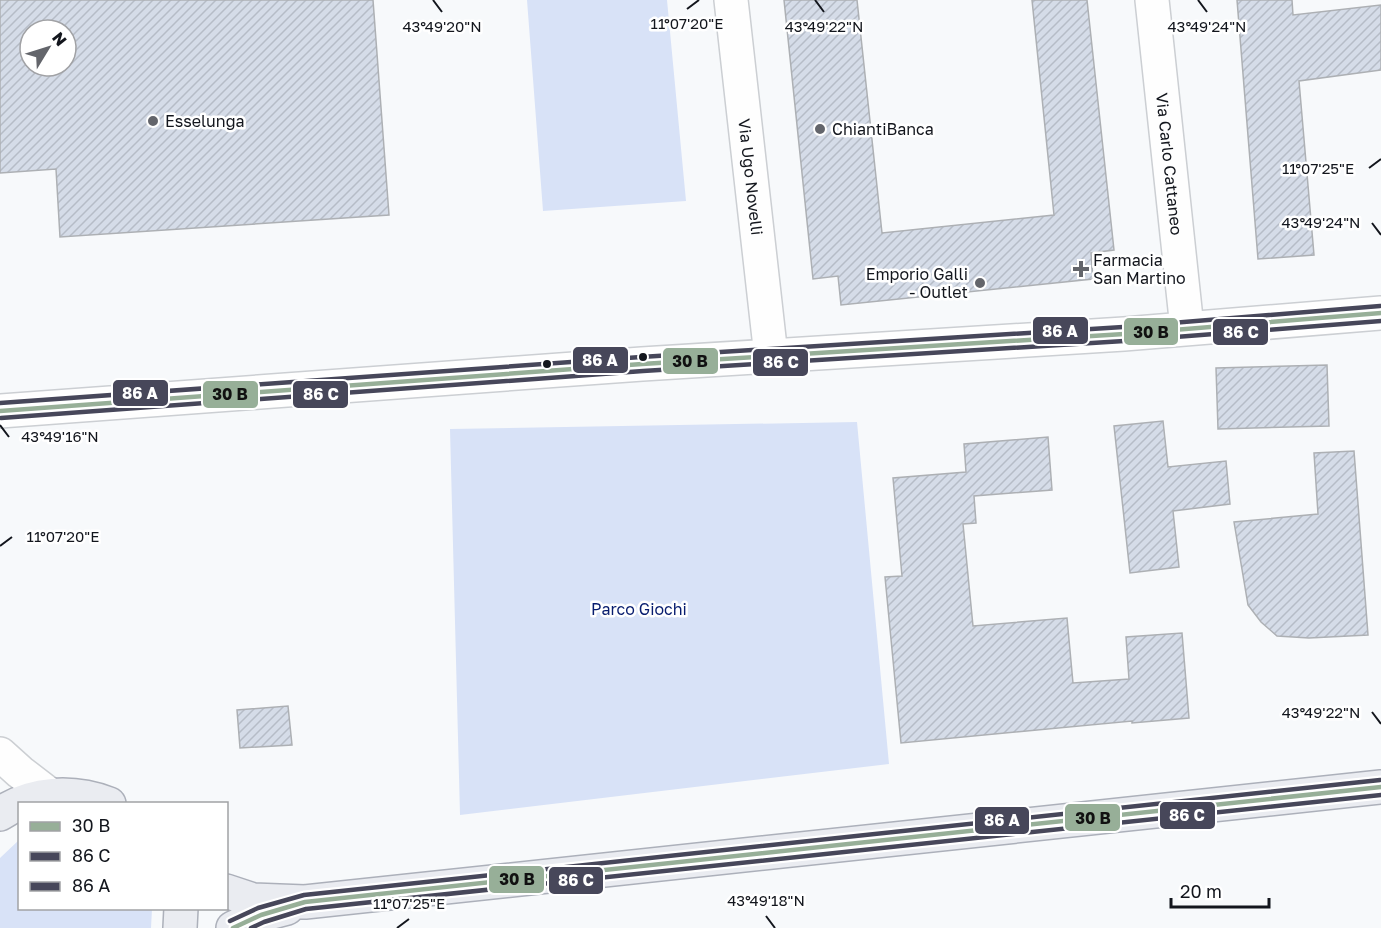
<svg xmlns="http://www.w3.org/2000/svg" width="1381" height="928" font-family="'Golos Text',sans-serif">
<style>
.green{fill:#d8e2f7}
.building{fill:url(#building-hatch);stroke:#adb0b4;stroke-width:1.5;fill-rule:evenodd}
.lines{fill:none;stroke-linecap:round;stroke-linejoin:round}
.minor-casing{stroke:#cccfd3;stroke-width:36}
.primary-casing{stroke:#acb0ba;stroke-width:36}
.minor{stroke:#fefefe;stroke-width:33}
.primary{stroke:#eaecf1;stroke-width:33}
.bus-1-casing{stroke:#fff;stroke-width:9}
.bus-2-casing{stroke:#fff;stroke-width:9}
.bus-3-casing{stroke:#fff;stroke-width:9}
.bus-1{stroke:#97af98;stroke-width:4.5}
.bus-2{stroke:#47475a;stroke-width:4.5}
.bus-3{stroke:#47475a;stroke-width:4.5}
.ticks{fill:none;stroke:#13161d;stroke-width:2}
.poi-dot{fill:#63656b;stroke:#fff;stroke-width:2}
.bus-dot{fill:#13161d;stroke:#fff;stroke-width:2}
.labels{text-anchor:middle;stroke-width:5;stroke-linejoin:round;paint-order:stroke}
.poi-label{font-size:16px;fill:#13161d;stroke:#fff;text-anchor:start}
.street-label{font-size:16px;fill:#13161d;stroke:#fff}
.park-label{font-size:16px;fill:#071c6e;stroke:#fff}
.ticks-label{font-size:15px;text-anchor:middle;fill:#13161d;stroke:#fff;stroke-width:5;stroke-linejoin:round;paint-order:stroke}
.line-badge{stroke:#fff;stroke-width:2}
.badge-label{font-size:16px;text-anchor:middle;font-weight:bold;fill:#fff}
.pale-badge-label{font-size:16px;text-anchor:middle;font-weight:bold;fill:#111}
</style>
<defs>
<pattern id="building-hatch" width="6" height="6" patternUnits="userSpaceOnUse" patternTransform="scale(1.5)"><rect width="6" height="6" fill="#d5dce8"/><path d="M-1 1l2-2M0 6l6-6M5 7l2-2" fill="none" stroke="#b6bcc7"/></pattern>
</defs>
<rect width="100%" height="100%" fill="#f7f9fb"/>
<!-- green -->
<path class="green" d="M527,0H667L686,201L543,211Z
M857,422L889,764L460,815L450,429Z
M19,840L20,908L152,909L151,928H0V858Z"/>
<!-- building -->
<path class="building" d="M0,0H373L389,215L60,237L56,169L0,173ZM30,30H66V66H30Z
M784,0H857L882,233L1054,215L1032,0H1087L1114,250L1091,253L1093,279L841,305L838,276L813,279Z
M1237,0H1292L1293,15L1381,5V70L1299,81L1314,255L1258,259Z
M1327,365L1329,426L1218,429L1216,368Z
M1163,421L1168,467L1226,461L1230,504L1173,511L1179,567L1130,573L1114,426Z
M1048,437L1052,490L974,496L976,523L963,524L973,626L1067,618L1073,683L1129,679L1126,637L1182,633L1189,718L1132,723V721L901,743L885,577L902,576L893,478L966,472L964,444Z
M1354,451L1368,635L1309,638L1277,636L1261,622L1248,605L1234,522L1318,514L1314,453Z
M288,706L292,745L240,748L237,710Z"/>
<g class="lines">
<defs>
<g id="minor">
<path id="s1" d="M731,0L771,356"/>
<path id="s2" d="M1152,0L1187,328"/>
<path d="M0,411L642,364L1124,334L1381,313"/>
<path d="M0,754L20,772L50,795"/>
</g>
<path id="primary" d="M0,814C32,792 73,790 109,804
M226,891L253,900L305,902L1381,787
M180,928L181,908
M233,928L261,915L287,908"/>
</defs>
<!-- minor casing -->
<use href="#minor" class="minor-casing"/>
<!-- primary casing -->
<use href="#primary" class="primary-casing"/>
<!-- minor -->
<use href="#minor" class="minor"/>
<!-- primary -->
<use href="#primary" class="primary"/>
<defs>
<path id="bus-1" d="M0,411L642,364L1124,334L1381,313
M233,928L261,915L305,902L1381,787"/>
<path id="bus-2" d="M1,418L643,371L1124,341L1381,321
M251,928L264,922L306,909L1381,795"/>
<path id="bus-3" d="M0,403L641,357L1123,327L1380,306
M230,921L258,908L304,895L1380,780"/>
</defs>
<!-- bus-1 casing -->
<use href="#bus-1" class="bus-1-casing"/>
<!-- bus-2 casing -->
<use href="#bus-2" class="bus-2-casing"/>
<!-- bus-3 casing -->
<use href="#bus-3" class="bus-3-casing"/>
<!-- bus-1 -->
<use href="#bus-1" class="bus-1"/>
<!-- bus-2 -->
<use href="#bus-2" class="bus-2"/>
<!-- bus-3 -->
<use href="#bus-3" class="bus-3"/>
</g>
<!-- ticks -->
<path class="ticks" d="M433,0L442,12M815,0L824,12M1198,0L1207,12M687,9L699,0M1369,168L1381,159M1372,223L1381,235M0,425L9,437M0,546L12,537M1372,712L1381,724M766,916L775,928M397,928L409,919"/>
<!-- markers -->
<g class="poi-dot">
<circle cx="153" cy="121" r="6"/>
<circle cx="820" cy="129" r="6"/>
<path d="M1078 260h6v6h6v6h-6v6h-6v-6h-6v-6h6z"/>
<circle cx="980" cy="283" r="6"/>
</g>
<g class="bus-dot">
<circle cx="643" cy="357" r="5"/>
<circle cx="547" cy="364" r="5"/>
</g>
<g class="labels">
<!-- poi labels -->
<g class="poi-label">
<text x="165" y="127">Esselunga</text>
<text x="832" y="135">ChiantiBanca</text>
<text x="1093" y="266">Farmacia<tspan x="1093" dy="18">San Martino</tspan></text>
<text x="968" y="280" text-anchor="end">Emporio Galli<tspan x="968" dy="18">- Outlet</tspan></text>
</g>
<!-- street labels -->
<g class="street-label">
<text dy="6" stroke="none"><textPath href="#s2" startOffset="165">Via Carlo Cattaneo</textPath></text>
<text dy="6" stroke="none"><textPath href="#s1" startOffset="178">Via Ugo Novelli</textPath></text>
</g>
<!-- park labels -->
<g class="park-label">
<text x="639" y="615">Parco Giochi</text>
</g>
</g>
<g class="ticks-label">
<text x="687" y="29">11°07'20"E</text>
<text x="442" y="32">43°49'20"N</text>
<text x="824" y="32">43°49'22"N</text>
<text x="1207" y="32">43°49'24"N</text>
<text x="1318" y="174">11°07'25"E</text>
<text x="1321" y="228">43°49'24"N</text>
<text x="60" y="442">43°49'16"N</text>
<text x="63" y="542">11°07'20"E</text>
<text x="1321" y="718">43°49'22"N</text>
<text x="766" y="906">43°49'18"N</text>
<text x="409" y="909">11°07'25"E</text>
</g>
<g class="line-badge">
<rect x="1032" y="316" width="57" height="29" rx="6" fill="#47475a"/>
<rect x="1123" y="317" width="56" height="29" rx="6" fill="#97af98"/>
<rect x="1212" y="318" width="57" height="28" rx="6" fill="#47475a"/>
<rect x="572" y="346" width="57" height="28" rx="6" fill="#47475a"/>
<rect x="662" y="347" width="57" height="28" rx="6" fill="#97af98"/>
<rect x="752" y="348" width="57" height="29" rx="6" fill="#47475a"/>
<rect x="112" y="379" width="57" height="28" rx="6" fill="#47475a"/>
<rect x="202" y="380" width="57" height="29" rx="6" fill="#97af98"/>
<rect x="292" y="380" width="57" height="29" rx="6" fill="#47475a"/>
<rect x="1159" y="801" width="57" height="29" rx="6" fill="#47475a"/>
<rect x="1064" y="803" width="57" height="29" rx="6" fill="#97af98"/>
<rect x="974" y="806" width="56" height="29" rx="6" fill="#47475a"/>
<rect x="488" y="865" width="57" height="29" rx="6" fill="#97af98"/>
<rect x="548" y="866" width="56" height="29" rx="6" fill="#47475a"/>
</g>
<g class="badge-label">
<text x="1060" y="337">86 A</text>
<text x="1241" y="338">86 C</text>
<text x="600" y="366">86 A</text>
<text x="781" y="368">86 C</text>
<text x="140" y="399">86 A</text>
<text x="321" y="400">86 C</text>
<text x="1187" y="821">86 C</text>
<text x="1002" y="826">86 A</text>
<text x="576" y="886">86 C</text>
</g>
<g class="pale-badge-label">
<text x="1151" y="338">30 B</text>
<text x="690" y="367">30 B</text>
<text x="230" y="400">30 B</text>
<text x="1093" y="824">30 B</text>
<text x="517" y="885">30 B</text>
</g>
<!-- legend -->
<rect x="18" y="802" width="210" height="108" fill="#ffffff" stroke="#a1a2a5" stroke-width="1.5"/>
<rect x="30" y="822" width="30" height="9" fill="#97af98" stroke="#a1a2a5" stroke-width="1.5"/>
<text x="72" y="832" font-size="18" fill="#13161d">30 B</text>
<rect x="30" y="852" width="30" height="9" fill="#47475a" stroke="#a1a2a5" stroke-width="1.5"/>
<text x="72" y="862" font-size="18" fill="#13161d">86 C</text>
<rect x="30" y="882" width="30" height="9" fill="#47475a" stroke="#a1a2a5" stroke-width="1.5"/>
<text x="72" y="892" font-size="18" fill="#13161d">86 A</text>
<!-- north arrow -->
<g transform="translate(48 48) rotate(52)"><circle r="28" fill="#ffffff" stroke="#a1a2a5" stroke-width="1.5"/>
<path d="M0-4.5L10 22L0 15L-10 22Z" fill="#63656b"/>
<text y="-9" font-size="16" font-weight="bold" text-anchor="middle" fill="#13161d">N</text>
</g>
<!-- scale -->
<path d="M1171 898v9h98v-9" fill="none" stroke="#13161d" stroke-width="3"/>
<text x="1180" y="898" font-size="18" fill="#13161d" stroke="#ffffff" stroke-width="4.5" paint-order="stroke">20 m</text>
</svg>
